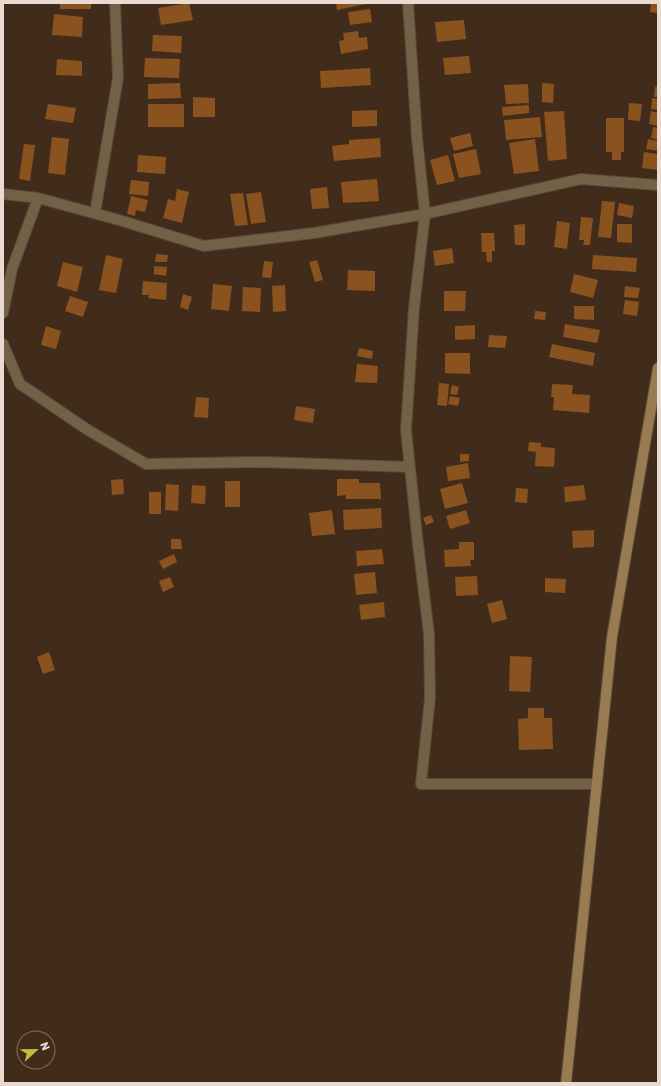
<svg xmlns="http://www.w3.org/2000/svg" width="661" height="1086" font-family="Rubik,sans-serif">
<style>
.building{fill:#8a521f}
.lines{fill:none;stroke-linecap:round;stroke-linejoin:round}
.street-casing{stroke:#5c4838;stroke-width:12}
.secondary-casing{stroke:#5c4838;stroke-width:12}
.street{stroke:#726147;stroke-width:10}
.secondary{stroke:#977b51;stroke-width:10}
</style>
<rect width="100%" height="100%" fill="#412c1b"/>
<!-- building -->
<path class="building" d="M60,3H91V9H60Z
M189,3L193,20L161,25L158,8Z
M336,3H366V4L337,10Z
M651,3H658V13L650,12Z
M370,9L372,22L350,25L348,12Z
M54,14L83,17L82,37L52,35Z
M464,20L466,39L437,42L435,22Z
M358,31L359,38L367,37L368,49L341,54L339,41L344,40L343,33Z
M153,35L182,36L181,53L152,51Z
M469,56L471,73L445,75L443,58Z
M145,58L180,59L179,78L144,77Z
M57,59L82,61V76L56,75Z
M370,68L371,85L321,88L320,71Z
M180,83L181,98L148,99V84Z
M542,83L554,84L553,103L542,102Z
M528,84L529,103L506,104L504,85Z
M655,87H658V97H654Z
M193,97L215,98V117H193Z
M652,98L658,99V110L651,109Z
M629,103L642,104L640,121L628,120Z
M48,104L76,108L73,123L45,119Z
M148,104H184V127H148Z
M529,105V113L503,116L502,107Z
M377,110V126L352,127V111Z
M564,111L567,159L548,161L544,112Z
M651,111L658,113V126L649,124Z
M540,117L542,137L506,140L504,120Z
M606,118H624V152H621V160H612V152H606Z
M653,127L658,128V140L651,138Z
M470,133L473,146L454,151L450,138Z
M52,137L69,139L65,175L48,173Z
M380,138L381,157L334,161L332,146L349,144V140Z
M535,139L539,171L514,174L509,143Z
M648,139L658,141V151L646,149Z
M24,144L35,145L30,181L19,179Z
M476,149L481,174L459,178L453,154Z
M644,152L658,154V170L642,168Z
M138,155L166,157L165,174L137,172Z
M448,155L455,181L437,185L430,160Z
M377,179L379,201L343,203L341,182Z
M131,180L149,182L148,196L129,194Z
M327,187L329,208L312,209L310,189Z
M177,189L189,192L182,223L163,218L168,199L175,201Z
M261,192L266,222L251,224L246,194Z
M243,193L248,225L235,226L230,194Z
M131,196L148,200L145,212L136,210L135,216L127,214Z
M602,201L615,202L611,238L598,237Z
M619,203L634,206L632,218L617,215Z
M581,217L593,218L590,245H583L584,240H579Z
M557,221L570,223L567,249L554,247Z
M525,224V245H515L514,225Z
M617,224H632V243L617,242Z
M481,233H494L495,251H492V262H487L486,252H482Z
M452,248L454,263L435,266L433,251Z
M156,254L168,255L167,262H155Z
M106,255L123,259L116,293L99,290Z
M593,255L637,258L636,272L592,269Z
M317,260L323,280L315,282L309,262Z
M264,261L273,262L271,278L262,277Z
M63,262L83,267L77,292L57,286Z
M154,266L167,267L166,276L154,274Z
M348,270L375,271V291L347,290Z
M574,274L598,280L593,298L570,292Z
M143,281L167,283L166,300L148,298L149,295H142Z
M213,284L232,286L229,311L211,309Z
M285,285L286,311L273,312L272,286Z
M625,286L640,288L638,298L624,297Z
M243,287L261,288L260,312L242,311Z
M444,291H466L465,311H444Z
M183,294L192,297L188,310L180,307Z
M70,296L88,302L83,317L65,311Z
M625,300L639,302L637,316L623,314Z
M574,306H594V320L574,319Z
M535,311L546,312L545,320L534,319Z
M565,324L600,330L597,343L563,337Z
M475,325V339L455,340V326Z
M46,326L61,331L56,349L41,345Z
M489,335L507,336L505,348L488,347Z
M552,344L595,353L593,366L549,357Z
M359,348L373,351L372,359L357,356Z
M445,353H470V374L445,373Z
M357,364L378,366L377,383L355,382Z
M439,383L449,384L447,406L437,405Z
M552,384L573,385L572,394L590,395L589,413L553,410L554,397H551Z
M452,385L459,387L457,395L450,394Z
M450,396L460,398L458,406L448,404Z
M196,397L209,398L208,418L194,417Z
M296,406L315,409L313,423L294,420Z
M529,442L541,443V447L555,448L554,467L535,466L536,452L528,451Z
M460,454H469V461L460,462Z
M468,463L470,478L448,481L446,467Z
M123,479L124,494L112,495L111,480Z
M337,479H359V483H380L381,499H346V495L337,496Z
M225,481H240V507H225Z
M462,483L468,503L445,509L440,489Z
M166,484L179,485L178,511L165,510Z
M192,485L206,486L205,504L191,503Z
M584,485L586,500L565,502L564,487Z
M516,488L528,489L527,503L515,502Z
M149,492H161V514H149Z
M381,508L382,528L344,530L343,510Z
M332,510L335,534L312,536L309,513Z
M466,510L470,523L450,529L446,516Z
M431,515L434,522L426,525L423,518Z
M594,530V547L573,548L572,531Z
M171,539H181L182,549H171Z
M459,542H474V560H470L471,566L445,567L444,550L459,549Z
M382,549L384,564L357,566L356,551Z
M174,554L177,562L163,569L159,561Z
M375,572L377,593L356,595L354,574Z
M477,576L478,595L456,596L455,577Z
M170,577L174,587L163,592L159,581Z
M545,578L566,579L565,593L545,592Z
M502,600L507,619L492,623L487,604Z
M384,602L385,617L361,620L359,605Z
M49,652L55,670L43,674L37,657Z
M510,656L532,657L530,692L509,691Z
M528,708H544V718H552L553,749L519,750L518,719L528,718Z"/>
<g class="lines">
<defs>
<path id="street" d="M408,3L417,138L425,214L581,179L658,185
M3,194L38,198L119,220L204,246L314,233L425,214L414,308L406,430L418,544L429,634L430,698L421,784H597
M95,213L118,78L115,3
M3,313L12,269L38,198
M3,344L20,384L88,430L146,464L263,462L410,467"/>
<path id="secondary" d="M566,1083L612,637L658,368"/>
</defs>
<!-- street casing -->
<use href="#street" class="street-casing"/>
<!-- secondary casing -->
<use href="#secondary" class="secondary-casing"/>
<!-- street -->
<use href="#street" class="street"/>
<!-- secondary -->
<use href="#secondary" class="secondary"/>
</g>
<!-- border -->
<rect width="661" height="1086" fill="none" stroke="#e9dbd1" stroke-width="8"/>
<!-- north arrow -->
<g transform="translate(36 1050) rotate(68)"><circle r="19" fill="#412c1b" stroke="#847264"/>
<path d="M0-3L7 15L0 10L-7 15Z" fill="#c3bd3f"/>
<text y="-6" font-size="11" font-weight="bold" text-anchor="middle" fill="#e9dbd1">N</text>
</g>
</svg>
